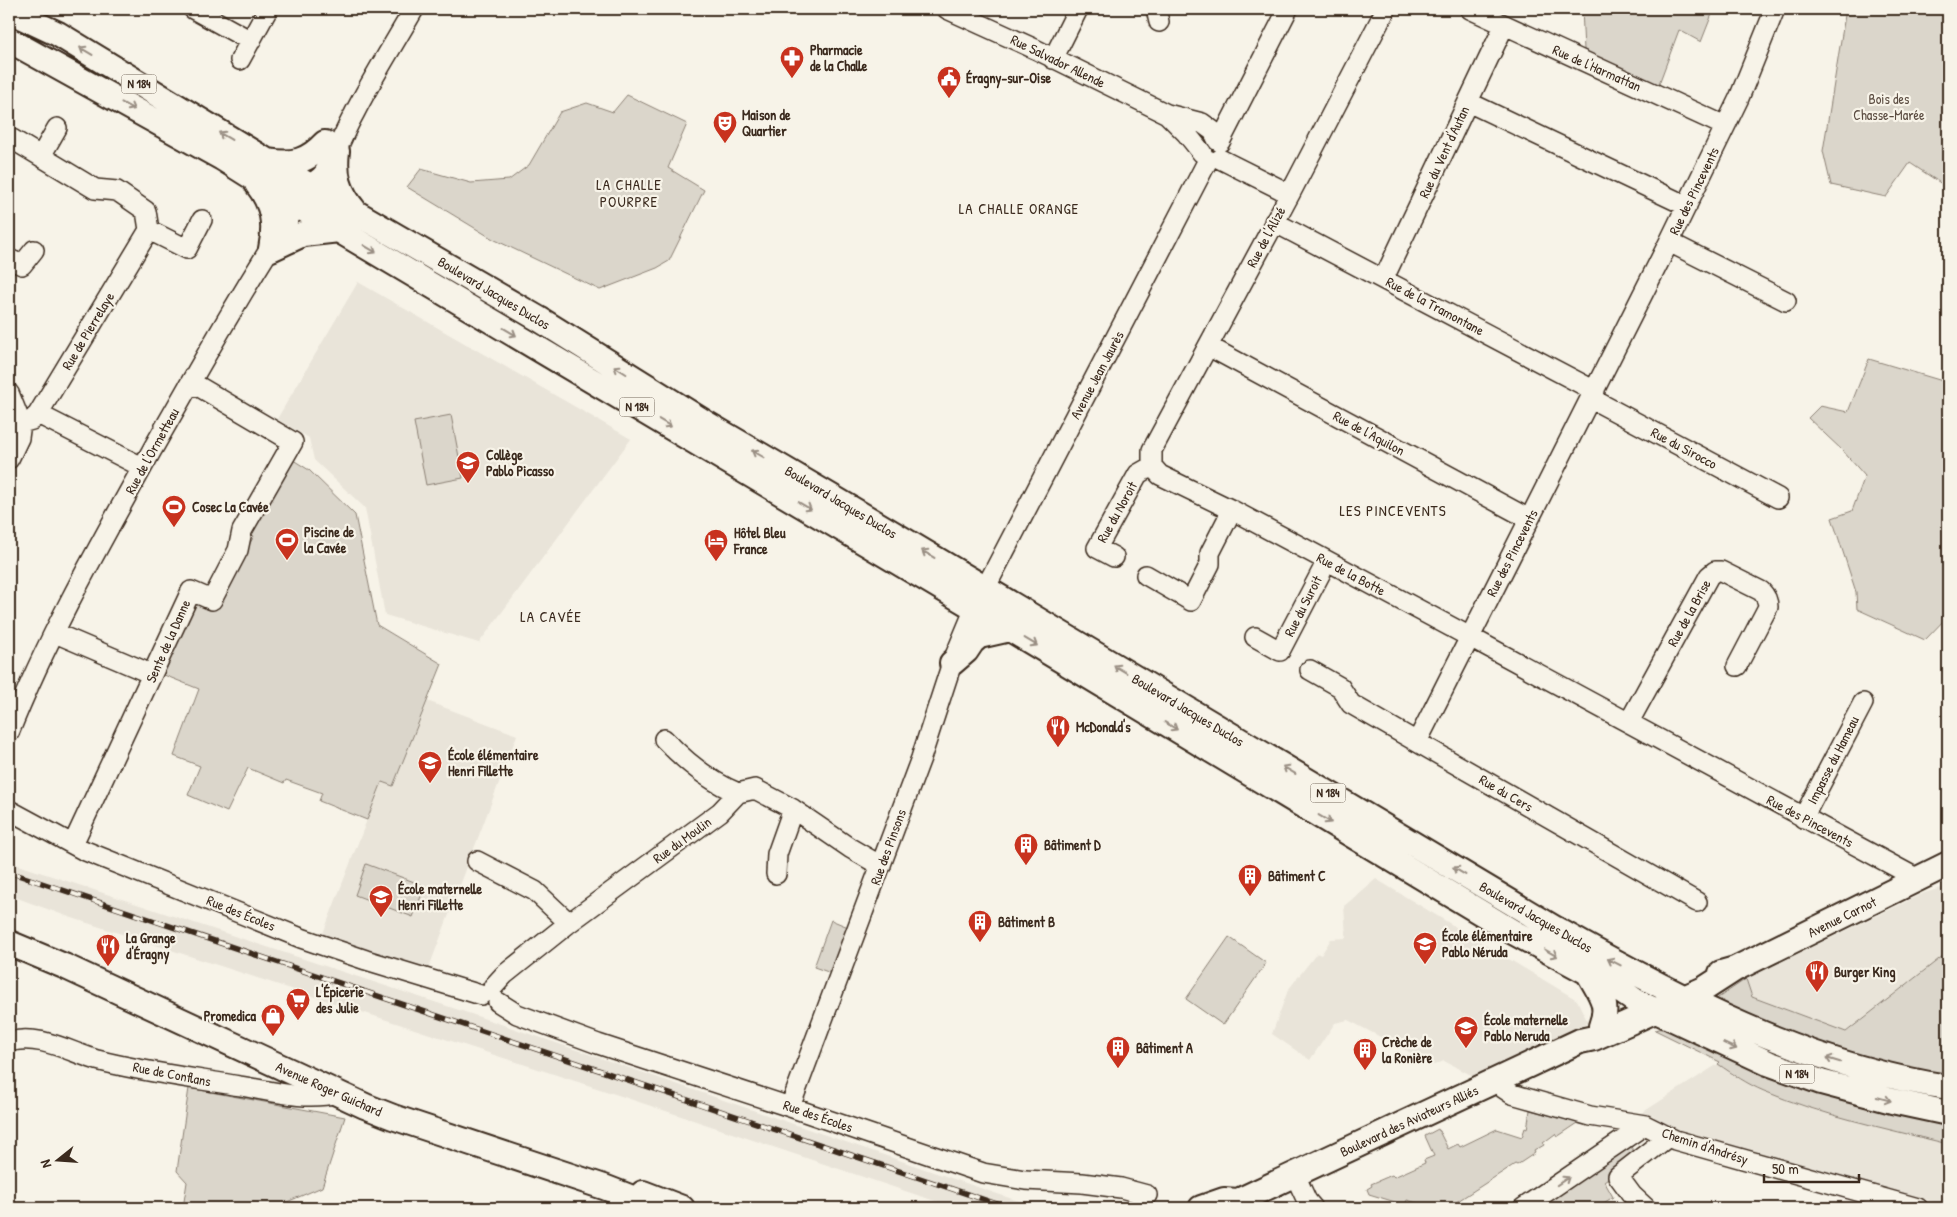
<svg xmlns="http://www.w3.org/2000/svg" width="1957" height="1217" font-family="'Patrick Hand',sans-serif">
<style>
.built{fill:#e9e4d9}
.green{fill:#dbd6cb;stroke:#8b8074}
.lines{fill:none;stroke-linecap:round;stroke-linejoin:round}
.minor-casing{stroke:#3b2a1e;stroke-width:22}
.major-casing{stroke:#3b2a1e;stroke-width:28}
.minor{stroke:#f7f3e8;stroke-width:19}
.major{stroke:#f7f3e8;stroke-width:24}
.rail-casing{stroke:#3b2a1e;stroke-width:5.5}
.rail{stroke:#f7f3e8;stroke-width:4;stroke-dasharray:11;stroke-linecap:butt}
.oneway{stroke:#998e83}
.labels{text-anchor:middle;stroke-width:4.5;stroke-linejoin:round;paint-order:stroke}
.shield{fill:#f7f3e8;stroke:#73665b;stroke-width:1}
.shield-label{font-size:12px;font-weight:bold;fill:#3b2a1e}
.poi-label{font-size:14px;font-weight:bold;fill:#3b2a1e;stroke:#f7f3e8;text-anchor:start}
.street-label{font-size:14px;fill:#3b2a1e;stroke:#f7f3e8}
.park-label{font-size:14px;fill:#5b4c41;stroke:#f7f3e8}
.neighbourhood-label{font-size:15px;letter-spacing:1px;fill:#3b2a1e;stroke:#f7f3e8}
</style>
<rect width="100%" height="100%" fill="#f7f3e8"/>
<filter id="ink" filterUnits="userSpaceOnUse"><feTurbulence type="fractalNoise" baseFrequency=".02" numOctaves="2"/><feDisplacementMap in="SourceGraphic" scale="10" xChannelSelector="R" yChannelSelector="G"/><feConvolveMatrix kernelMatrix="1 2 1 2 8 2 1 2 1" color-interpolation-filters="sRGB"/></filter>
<g filter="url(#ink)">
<!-- built -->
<path class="built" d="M358,282L631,439L479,643L385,615L365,508L314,460L309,438L277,419Z
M427,701L517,735L428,970L322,936L382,781L393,786Z
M9,862L471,1014L1039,1208H956L615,1094L69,917L9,895Z
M1376,879L1577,1000L1588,1023L1475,1077L1444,1061L1434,1065L1348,1020L1335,1023L1310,1060L1272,1034L1288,990L1317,953L1321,955L1331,939L1346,938L1344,906Z
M1945,887L1948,888V952L1846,1032L1752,997L1746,979L1924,893Z
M1718,1064L1745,1082L1764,1091L1812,1109L1944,1143L1948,1157V1206L1648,1121L1655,1116L1640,1114Z"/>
<!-- green -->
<path class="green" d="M1582,9H1714L1701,42L1679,30L1657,89L1584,50Z
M1846,9H1948V188L1910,163L1886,197L1831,185L1823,151Z
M627,95L687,124L668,168L704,190L669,261L657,268L600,290L493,239L407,187L421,169L471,183L509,180L529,165L560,112L587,103L613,112Z
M1869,359L1946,382L1948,380V616L1925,640L1857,609L1856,592L1832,518L1852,511L1865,476L1842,450L1808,418L1820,406L1848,412Z
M451,415L463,478L426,485L414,422Z
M290,458L309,470L355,515L377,625L442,664L393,786L382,782L367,820L319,801L322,793L286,780L284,783L248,768L227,812L188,795L200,766L174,756L199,689L164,675L194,600L214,608L254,536L246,532Z
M366,864L425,886L413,917L355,895Z
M831,920L848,927L831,973L814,967Z
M1229,937L1266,963L1223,1025L1186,999Z
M1948,952V1076L1908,1068L1839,1049L1712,1002L1746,979L1752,997L1846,1032Z
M1668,1027L1748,1067L1793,1085L1864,1107L1948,1124V1157L1944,1143C1884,1128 1821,1115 1764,1091C1747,1084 1733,1074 1718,1064L1720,1062L1655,1030Z
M189,1088L345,1117L322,1187L287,1202L286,1208H183L187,1182L177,1171Z
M1530,1110L1578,1123L1557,1137L1555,1134L1543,1143L1544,1145L1534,1151L1535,1153L1517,1165L1515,1164L1447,1208H1433L1407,1200L1405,1205L1369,1194L1367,1189L1372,1186L1371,1184L1392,1175L1394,1177L1425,1163L1424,1160L1434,1156L1425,1136L1438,1129L1448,1149L1458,1144L1460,1147L1497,1129L1522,1137L1525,1128L1527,1129Z
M1630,1146L1638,1156L1604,1181L1613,1197L1596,1208H1541Z"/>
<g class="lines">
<defs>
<path id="minor" d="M193,9L251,41
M947,9L1035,49L1167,114L1202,123L1213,131L1218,141
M1156,9L1159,22
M1386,9L1290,194L1152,450V466L1160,475L1232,510L1470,637L1417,742L1697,902
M1470,9L1725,126
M1775,9L1739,98L1669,242L1470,637L1920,880
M1053,59L1078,9
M240,60L268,9
M1468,102L1687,206
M1168,115L1186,133L1202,153
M12,139L95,189L117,191L146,211L149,230L187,249L202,220
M1220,142L1288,9
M41,156L57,128
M1220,159L1290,194
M1274,222L1595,391
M1669,242L1786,301
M9,259L22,265L34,250
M1384,278L1504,26
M1208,346L1529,519
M9,393L21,423
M1590,398L1778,498
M38,414L142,467
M9,459L19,438L21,423L32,420L38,414L149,230
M1114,557L1097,548L1138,474L1152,466
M1146,575L1191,601L1210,564V553L1232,510
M55,633L142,670
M1255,637L1280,651L1327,561
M1310,670L1340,687L1351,704L1417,742
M1629,722L1709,576L1715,571H1721L1761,591C1766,596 1768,601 1768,607L1737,666
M9,733C48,635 101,542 152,450C202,362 252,273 309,188C312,182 319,179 323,174C336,155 343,134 354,114C372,78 394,44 414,9
M664,739C684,760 711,782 738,793
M9,810L83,850L301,938L366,960L481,995
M1803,818L1863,703
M73,844L191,591L212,600L238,550L242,531L293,442L191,382
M477,861L535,891L569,923
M776,874L777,854L793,809
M493,987L504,975L569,923L720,812L738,793L755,789L793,809L850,848L881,866
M498,1002L517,1014L598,1044L790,1107L983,1173L1025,1180L1082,1183L1121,1188L1147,1195
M9,1042C38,1033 70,1052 97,1060C143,1072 192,1078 240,1086C271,1091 306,1101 337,1093
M1498,1080L1503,1088L1512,1094L1590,1116L1645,1125L1675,1140L1918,1208
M790,1107L921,758L952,663L975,608L1208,160
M1295,1175L1307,1201L1313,1208
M1523,1208L1645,1125
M1646,1208L1632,1195L1618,1176L1668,1137"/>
<path id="major" d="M9,11L58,34L267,161L539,319L704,422L837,500L1554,928C1678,998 1806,1066 1948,1087
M9,40L222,158L298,206L975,608L1513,932L1615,987L1637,1002L1768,1063L1821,1082L1892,1101L1948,1113
M337,151C334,175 339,192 354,210
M268,161C293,165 307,162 325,143
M257,184C273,204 276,224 271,249
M271,249L303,234L339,230
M952,663L966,651L972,642L979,636L1010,629
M9,943L64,966L365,1106L393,1117L604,1187L658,1208
M1721,973L1735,969L1948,864
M1589,974C1600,994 1610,1004 1601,1026
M643,1193L682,1208
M1201,1208L1224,1200L1238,1201
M1229,1208L1238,1201L1580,1041L1594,1038L1704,989L1735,969"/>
</defs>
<!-- minor casing -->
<use href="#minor" class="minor-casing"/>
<!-- major casing -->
<use href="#major" class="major-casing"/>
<!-- minor -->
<use href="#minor" class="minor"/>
<!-- major -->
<use href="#major" class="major"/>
<defs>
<path id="rail" d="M9,872L1009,1208"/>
</defs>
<!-- rail casing -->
<use href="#rail" class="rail-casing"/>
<!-- rail -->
<use href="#rail" class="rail"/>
</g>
<!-- one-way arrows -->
<defs><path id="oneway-shaft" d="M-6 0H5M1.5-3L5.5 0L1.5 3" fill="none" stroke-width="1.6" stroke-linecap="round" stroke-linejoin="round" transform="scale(1.25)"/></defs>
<g class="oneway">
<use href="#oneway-shaft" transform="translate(86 51) rotate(-149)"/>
<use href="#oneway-shaft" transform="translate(128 106) rotate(29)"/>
<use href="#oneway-shaft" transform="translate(225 136) rotate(-149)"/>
<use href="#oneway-shaft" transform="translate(370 249) rotate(31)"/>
<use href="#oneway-shaft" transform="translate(510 332) rotate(31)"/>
<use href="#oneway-shaft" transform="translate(620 370) rotate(-148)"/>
<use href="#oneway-shaft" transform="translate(665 423) rotate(31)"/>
<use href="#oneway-shaft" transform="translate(758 454) rotate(-150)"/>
<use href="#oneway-shaft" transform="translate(805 506) rotate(31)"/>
<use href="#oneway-shaft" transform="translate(928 554) rotate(-149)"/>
<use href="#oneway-shaft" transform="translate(1031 642) rotate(31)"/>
<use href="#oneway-shaft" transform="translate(1120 669) rotate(-149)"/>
<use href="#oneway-shaft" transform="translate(1171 726) rotate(31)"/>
<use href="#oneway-shaft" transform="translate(1289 770) rotate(-149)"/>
<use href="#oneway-shaft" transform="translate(1325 819) rotate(31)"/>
<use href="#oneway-shaft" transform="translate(1459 871) rotate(-149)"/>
<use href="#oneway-shaft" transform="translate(1551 953) rotate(29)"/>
<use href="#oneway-shaft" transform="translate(1614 962) rotate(-153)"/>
<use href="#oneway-shaft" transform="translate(1730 1046) rotate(24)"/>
<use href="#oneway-shaft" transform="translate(1833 1060) rotate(-163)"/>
<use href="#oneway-shaft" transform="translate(1884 1099) rotate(15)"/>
<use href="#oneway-shaft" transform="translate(1563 1181) rotate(-34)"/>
</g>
</g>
<!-- icons -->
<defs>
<symbol id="pharmacy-pin" viewBox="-11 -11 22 30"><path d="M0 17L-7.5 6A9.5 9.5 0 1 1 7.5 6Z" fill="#c8321e" stroke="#f7f3e8"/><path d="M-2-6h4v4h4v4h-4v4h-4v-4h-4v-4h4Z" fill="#fff"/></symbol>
<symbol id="civic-pin" viewBox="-11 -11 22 30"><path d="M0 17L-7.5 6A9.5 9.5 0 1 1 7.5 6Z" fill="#c8321e" stroke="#f7f3e8"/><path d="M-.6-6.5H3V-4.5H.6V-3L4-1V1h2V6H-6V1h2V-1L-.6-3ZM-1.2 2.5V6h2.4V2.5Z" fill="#fff"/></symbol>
<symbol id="theatre-pin" viewBox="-11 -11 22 30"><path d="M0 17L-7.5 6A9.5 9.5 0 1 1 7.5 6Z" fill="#c8321e" stroke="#f7f3e8"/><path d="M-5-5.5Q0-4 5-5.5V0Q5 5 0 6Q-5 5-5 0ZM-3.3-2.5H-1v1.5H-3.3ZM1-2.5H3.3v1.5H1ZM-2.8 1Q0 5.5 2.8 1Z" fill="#fff"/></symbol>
<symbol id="school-pin" viewBox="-11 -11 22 30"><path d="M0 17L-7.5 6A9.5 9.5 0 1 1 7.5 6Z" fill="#c8321e" stroke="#f7f3e8"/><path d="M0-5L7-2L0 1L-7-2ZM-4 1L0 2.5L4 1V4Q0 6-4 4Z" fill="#fff"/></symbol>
<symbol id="stadium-pin" viewBox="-11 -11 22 30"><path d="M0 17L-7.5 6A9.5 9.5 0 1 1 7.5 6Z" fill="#c8321e" stroke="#f7f3e8"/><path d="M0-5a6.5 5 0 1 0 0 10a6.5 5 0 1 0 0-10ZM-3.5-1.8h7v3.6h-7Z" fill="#fff"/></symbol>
<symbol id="hotel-pin" viewBox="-11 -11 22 30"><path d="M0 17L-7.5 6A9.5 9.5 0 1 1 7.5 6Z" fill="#c8321e" stroke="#f7f3e8"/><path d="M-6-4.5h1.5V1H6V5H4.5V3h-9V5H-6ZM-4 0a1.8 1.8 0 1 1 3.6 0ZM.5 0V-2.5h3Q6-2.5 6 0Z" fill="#fff"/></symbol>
<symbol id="restaurant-pin" viewBox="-11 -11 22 30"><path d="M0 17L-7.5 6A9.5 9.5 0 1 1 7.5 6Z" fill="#c8321e" stroke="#f7f3e8"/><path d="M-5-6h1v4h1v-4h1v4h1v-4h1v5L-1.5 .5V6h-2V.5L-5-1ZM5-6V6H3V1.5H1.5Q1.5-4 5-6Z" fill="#fff"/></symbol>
<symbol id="building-pin" viewBox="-11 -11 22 30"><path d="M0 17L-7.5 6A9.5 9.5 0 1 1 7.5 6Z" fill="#c8321e" stroke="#f7f3e8"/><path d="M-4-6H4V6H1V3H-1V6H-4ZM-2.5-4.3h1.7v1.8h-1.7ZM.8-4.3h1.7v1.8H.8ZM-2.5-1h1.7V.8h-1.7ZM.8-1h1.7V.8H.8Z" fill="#fff"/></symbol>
<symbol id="supermarket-pin" viewBox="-11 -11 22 30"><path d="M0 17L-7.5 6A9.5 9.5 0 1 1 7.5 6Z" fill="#c8321e" stroke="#f7f3e8"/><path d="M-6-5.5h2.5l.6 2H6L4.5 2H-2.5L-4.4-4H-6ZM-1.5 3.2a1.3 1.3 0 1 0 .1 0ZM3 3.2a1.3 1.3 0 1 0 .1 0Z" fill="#fff"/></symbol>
<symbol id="shop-pin" viewBox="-11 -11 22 30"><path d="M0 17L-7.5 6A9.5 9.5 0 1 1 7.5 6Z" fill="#c8321e" stroke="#f7f3e8"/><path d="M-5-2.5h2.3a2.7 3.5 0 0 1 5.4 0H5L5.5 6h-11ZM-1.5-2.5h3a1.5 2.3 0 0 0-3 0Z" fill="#fff"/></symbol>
</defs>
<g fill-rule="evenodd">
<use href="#pharmacy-pin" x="778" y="44" width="28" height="38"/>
<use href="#civic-pin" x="935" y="64" width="28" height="38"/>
<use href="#theatre-pin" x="711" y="109" width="28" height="38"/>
<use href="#school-pin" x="454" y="449" width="28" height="38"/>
<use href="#stadium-pin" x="160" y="493" width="28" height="38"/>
<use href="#stadium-pin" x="273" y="526" width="28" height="38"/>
<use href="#hotel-pin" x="702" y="527" width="28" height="38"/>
<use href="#restaurant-pin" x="1044" y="713" width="28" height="38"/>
<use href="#school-pin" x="416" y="749" width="28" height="38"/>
<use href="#building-pin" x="1012" y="831" width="28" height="38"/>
<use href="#building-pin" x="1236" y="862" width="28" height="38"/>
<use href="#school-pin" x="367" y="883" width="28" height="38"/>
<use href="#building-pin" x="966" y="908" width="28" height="38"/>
<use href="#school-pin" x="1411" y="930" width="28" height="38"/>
<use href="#restaurant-pin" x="94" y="932" width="28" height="38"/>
<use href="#restaurant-pin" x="1803" y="958" width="28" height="38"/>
<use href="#supermarket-pin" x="284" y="986" width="28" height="38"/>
<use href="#shop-pin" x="259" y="1002" width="28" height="38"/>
<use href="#school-pin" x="1452" y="1014" width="28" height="38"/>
<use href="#building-pin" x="1104" y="1034" width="28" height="38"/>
<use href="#building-pin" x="1351" y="1036" width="28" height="38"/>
</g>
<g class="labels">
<!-- shield labels -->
<g class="shield">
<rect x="121.5" y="74.5" width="35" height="19" rx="4"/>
<rect x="619.5" y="397.5" width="35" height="19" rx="4"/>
<rect x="1310.5" y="783.5" width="35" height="19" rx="4"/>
<rect x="1779.5" y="1064.5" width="35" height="19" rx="4"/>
</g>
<g class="shield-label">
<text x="139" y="88">N 184</text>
<text x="637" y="411">N 184</text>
<text x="1328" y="797">N 184</text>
<text x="1797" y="1078">N 184</text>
</g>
<!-- poi labels -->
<g class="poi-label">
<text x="810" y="55">Pharmacie<tspan x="810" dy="16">de la Challe</tspan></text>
<text x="966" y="83">Éragny-sur-Oise</text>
<text x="742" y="120">Maison de<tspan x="742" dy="16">Quartier</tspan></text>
<text x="486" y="460">Collège<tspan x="486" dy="16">Pablo Picasso</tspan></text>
<text x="192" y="512">Cosec La Cavée</text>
<text x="304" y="537">Piscine de<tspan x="304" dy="16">la Cavée</tspan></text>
<text x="734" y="538">Hôtel Bleu<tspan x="734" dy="16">France</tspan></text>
<text x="1076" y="732">McDonald's</text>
<text x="448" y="760">École élémentaire<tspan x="448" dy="16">Henri Fillette</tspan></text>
<text x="1044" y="850">Bâtiment D</text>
<text x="1268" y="881">Bâtiment C</text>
<text x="398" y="894">École maternelle<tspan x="398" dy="16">Henri Fillette</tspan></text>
<text x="998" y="927">Bâtiment B</text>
<text x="1442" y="941">École élémentaire<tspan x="1442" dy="16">Pablo Néruda</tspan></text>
<text x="126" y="943">La Grange<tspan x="126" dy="16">d'Éragny</tspan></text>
<text x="1834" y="977">Burger King</text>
<text x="316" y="997">L'Épicerie<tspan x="316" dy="16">des Julie</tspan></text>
<text x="256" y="1021" text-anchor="end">Promedica</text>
<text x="1484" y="1025">École maternelle<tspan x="1484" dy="16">Pablo Neruda</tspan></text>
<text x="1382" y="1047">Crèche de<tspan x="1382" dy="16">la Ronière</tspan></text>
<text x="1136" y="1053">Bâtiment A</text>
</g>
<!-- street labels -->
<g class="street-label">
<text transform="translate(1058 61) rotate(26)" y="5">Rue Salvador Allende</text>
<text transform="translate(1597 68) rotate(24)" y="5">Rue de l'Harmattan</text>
<text transform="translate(1444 152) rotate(-65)" y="5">Rue du Vent d'Autan</text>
<text transform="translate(1694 191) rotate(-64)" y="5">Rue des Pincevents</text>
<text transform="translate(1266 237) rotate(-62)" y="5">Rue de l'Alizé</text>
<text transform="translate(494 293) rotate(31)" y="5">Boulevard Jacques Duclos</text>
<text transform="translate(1435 306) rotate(28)" y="5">Rue de la Tramontane</text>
<text transform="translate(88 331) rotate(-59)" y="5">Rue de Pierrelaye</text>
<text transform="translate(1097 375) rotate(-62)" y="5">Avenue Jean Jaurès</text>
<text transform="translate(1369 433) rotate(28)" y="5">Rue de l'Aquilon</text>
<text transform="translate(1684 448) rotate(28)" y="5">Rue du Sirocco</text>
<text transform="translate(152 451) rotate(-61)" y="5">Rue de l'Ormetteau</text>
<text transform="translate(841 502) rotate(31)" y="5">Boulevard Jacques Duclos</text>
<text transform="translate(1117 512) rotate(-61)" y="5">Rue du Noroit</text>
<text transform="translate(1512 553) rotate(-63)" y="5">Rue des Pincevents</text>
<text transform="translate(1351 574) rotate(28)" y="5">Rue de la Botte</text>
<text transform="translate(1303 606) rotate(-63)" y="5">Rue du Suroit</text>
<text transform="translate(1689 613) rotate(-61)" y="5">Rue de la Brise</text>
<text transform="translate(168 641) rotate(-66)" y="5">Sente de la Danne</text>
<text transform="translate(1188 710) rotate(31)" y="5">Boulevard Jacques Duclos</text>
<text transform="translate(1833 760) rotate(-63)" y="5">Impasse du Hameau</text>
<text transform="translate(1506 793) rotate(30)" y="5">Rue du Cers</text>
<text transform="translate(1810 821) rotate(28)" y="5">Rue des Pincevents</text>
<text transform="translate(682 840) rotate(-36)" y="5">Rue du Moulin</text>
<text transform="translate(888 847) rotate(-70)" y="5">Rue des Pinsons</text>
<text transform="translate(241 913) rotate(22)" y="5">Rue des Écoles</text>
<text transform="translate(1536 917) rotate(30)" y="5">Boulevard Jacques Duclos</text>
<text transform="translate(1842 917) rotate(-26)" y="5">Avenue Carnot</text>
<text transform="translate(172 1074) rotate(11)" y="5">Rue de Conflans</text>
<text transform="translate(329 1089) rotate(24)" y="5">Avenue Roger Guichard</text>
<text transform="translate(818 1116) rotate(19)" y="5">Rue des Écoles</text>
<text transform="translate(1409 1121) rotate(-25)" y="5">Boulevard des Aviateurs Alliés</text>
<text transform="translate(1705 1146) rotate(18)" y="5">Chemin d'Andrésy</text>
</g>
<!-- park labels -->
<g class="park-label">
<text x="1889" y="104">Bois des<tspan x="1889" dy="16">Chasse-Marée</tspan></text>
</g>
<!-- neighbourhood labels -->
<g class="neighbourhood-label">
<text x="629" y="190">LA CHALLE<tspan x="629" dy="17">POURPRE</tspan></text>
<text x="1019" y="214">LA CHALLE ORANGE</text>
<text x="1393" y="516">LES PINCEVENTS</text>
<text x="551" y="622">LA CAVÉE</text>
</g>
</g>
<!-- margin -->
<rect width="1957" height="1217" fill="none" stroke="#f7f3e8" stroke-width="30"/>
<rect x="15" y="15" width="1927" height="1187" fill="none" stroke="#3b2a1e" stroke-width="2" filter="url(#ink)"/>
<!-- north arrow -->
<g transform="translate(58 1160) rotate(253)" stroke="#f7f3e8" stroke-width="4" paint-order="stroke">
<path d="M0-4L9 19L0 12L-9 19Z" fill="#3b2a1e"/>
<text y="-8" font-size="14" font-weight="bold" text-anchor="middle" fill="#3b2a1e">N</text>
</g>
<!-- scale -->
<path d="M1764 1174v8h95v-8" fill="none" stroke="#3b2a1e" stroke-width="2.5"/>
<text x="1772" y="1174" font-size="15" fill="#3b2a1e" stroke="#f7f3e8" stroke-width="4" paint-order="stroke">50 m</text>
</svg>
